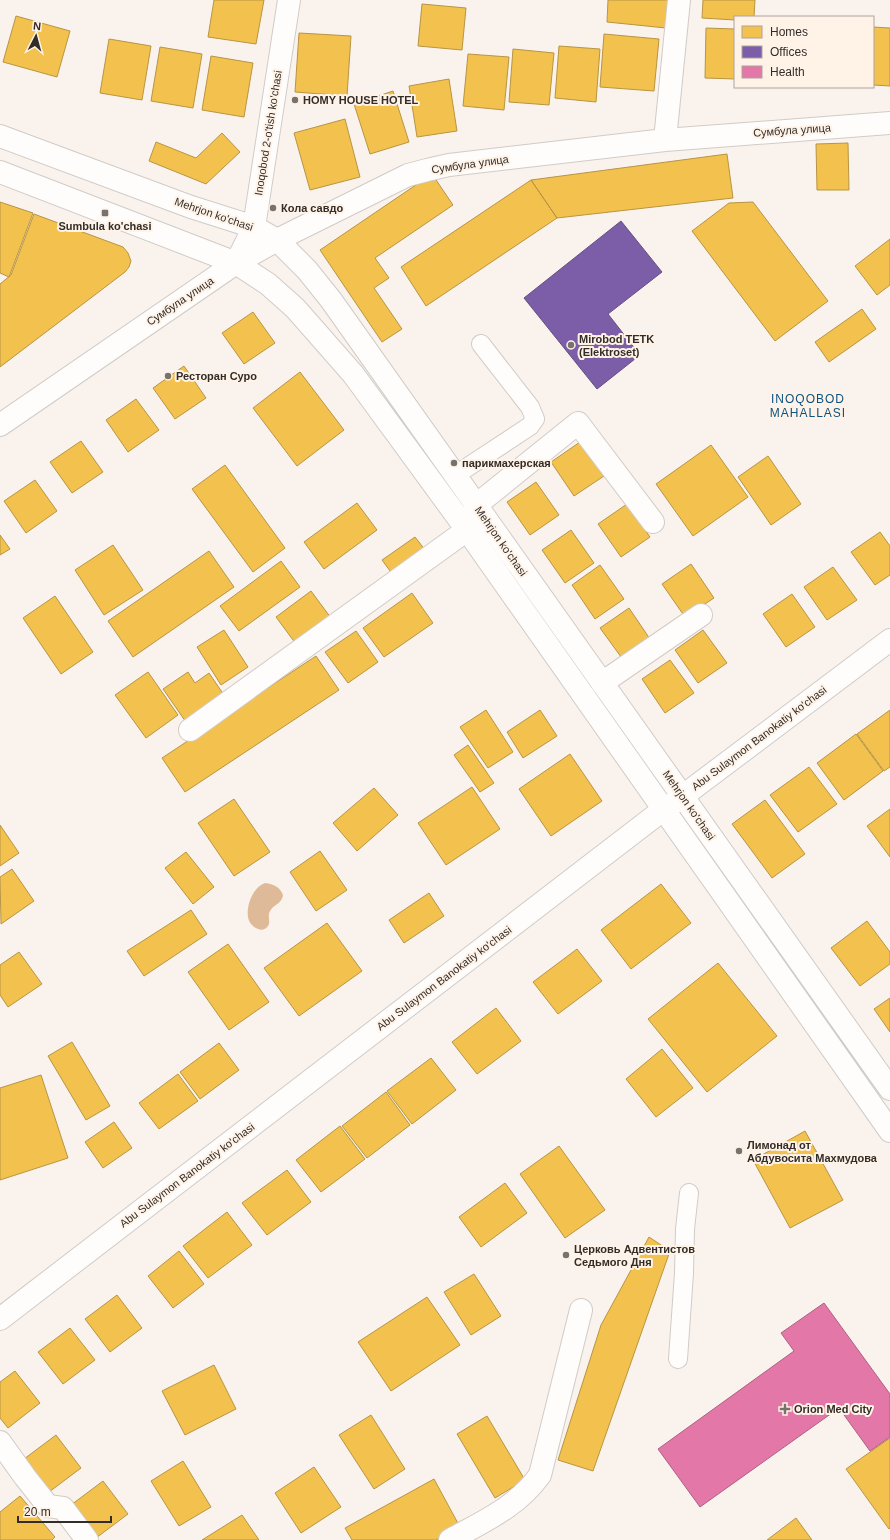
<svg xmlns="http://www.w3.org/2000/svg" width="890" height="1540" font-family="Helvetica,sans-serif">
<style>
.water{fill:#dfba98}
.homes{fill:#f2c14e;stroke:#b89543}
.offices{fill:#7b5ea7;stroke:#654f81}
.health{fill:#e377a8;stroke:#ae6182}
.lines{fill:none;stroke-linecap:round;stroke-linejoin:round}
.service-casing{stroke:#d1cbc6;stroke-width:20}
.minor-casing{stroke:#d1cbc6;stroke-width:24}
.tertiary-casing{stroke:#d1cbc6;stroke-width:24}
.secondary-casing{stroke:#d1cbc6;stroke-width:24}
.service{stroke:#fefdfc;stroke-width:18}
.minor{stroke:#fefdfc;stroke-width:22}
.tertiary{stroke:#fefdfc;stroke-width:22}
.secondary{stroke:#fefdfc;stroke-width:22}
.poi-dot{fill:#78726e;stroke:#fff3e8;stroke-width:1.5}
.labels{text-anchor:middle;stroke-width:4;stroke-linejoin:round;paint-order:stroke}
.poi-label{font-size:11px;font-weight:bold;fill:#322d29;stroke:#fff3e8;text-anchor:start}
.street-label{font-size:11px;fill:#322d29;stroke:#fff3e8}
.neighbourhood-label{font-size:12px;letter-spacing:1px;fill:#0a5381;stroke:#fff3e8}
</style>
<rect width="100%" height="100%" fill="#faf3ed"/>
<!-- water -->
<path class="water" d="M265,883C274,884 280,887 283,895C282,904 274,904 270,911C267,916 271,922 268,926C262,935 249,926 248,917C246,906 253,887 265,883Z"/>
<!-- homes -->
<path class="homes" d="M214,0H264L256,44L208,37Z
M608,0H668L666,28L607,22Z
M703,0H755L754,17H735V20L702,18Z
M422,4L466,8L462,50L418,46Z
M16,16L70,31L57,77L3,62Z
M873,27L890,28V86L873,85Z
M706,28L735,29V79L705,78Z
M299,33L351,36L347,96L295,92Z
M604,34L659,39L654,91L600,87Z
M109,39L151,46L142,100L100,93Z
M559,46L600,49L596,102L555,98Z
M160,47L202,54L193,108L151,101Z
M513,49L554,53L549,105L509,102Z
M468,54L509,57L504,110L463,106Z
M211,56L253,63L244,117L202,110Z
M449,79L457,131L417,137L409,86Z
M393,91L409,142L370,154L354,104Z
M345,119L360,177L310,190L294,133Z
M222,133L240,152L206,184L149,161L156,142L196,158Z
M848,143L849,190H817L816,144Z
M727,154L733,198L557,218L531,180Z
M432,174L453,205L375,258L389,278L374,288L402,329L382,342L320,250Z
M531,180L557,218L426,306L401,267Z
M0,202L33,213L9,277L0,273Z
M753,202L828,301L775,341L692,231L729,203Z
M34,214L123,247L128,253L131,261L129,267L125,272L0,367V284L11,275Z
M890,239V285L877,295L855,266Z
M862,309L876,329L829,362L815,342Z
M253,312L275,343L244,364L222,333Z
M184,366L206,398L175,419L153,388Z
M300,372L344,430L297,466L253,408Z
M136,399L159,430L128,452L106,420Z
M81,441L103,472L72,493L50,462Z
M580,442L604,476L574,496L551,462Z
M711,445L748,497L693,536L656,484Z
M768,456L801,504L771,525L738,477Z
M225,465L285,548L253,572L192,489Z
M35,480L57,511L26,533L4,501Z
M536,482L559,515L530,535L507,502Z
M357,503L377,530L324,569L304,542Z
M627,504L650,537L621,557L598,524Z
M571,530L594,563L565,583L542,550Z
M880,532L890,546V575L875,585L851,552Z
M0,535L10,549L0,555Z
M415,537L429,555L396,579L382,560Z
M113,545L143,590L104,615L75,570Z
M209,551L234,587L133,657L108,621Z
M281,561L300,587L239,631L220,606Z
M691,564L714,598L685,617L662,584Z
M600,565L624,599L595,619L572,585Z
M833,567L857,600L827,620L804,587Z
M311,591L331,618L296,644L276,617Z
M412,593L433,623L384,657L363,628Z
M792,594L815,627L786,647L763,614Z
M55,596L93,652L61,674L23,618Z
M629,608L652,642L624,661L600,628Z
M224,630L248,667L221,685L197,647Z
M703,630L727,663L698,683L675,650Z
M356,631L378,662L348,683L325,652Z
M316,656L339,690L185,792L162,758Z
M670,660L694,693L665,713L642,679Z
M148,672L178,715L146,738L115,695Z
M188,672L195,683L209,673L226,698L188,725L163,689Z
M486,710L513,752L488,768L460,727Z
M540,710L557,736L523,758L507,732Z
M890,710V767L884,771L857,734Z
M856,734L883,771L844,800L817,763Z
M468,745L494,783L480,792L454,755Z
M570,754L602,801L551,836L519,789Z
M809,767L837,804L798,832L770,795Z
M472,787L500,829L446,865L418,823Z
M374,788L398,815L357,851L333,823Z
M234,799L270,852L234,876L198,823Z
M765,800L805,854L772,878L732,824Z
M890,809V857L867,826Z
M0,825L19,853L0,866Z
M320,851L347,890L316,911L290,872Z
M186,852L214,887L193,904L165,868Z
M12,869L34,901L1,924L0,877Z
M661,884L691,923L631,969L601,930Z
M429,893L444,916L404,943L389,920Z
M191,910L207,934L144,976L127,951Z
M867,921L890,952V964L860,986L831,948Z
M327,923L362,971L299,1016L264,968Z
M228,944L269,1002L229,1030L188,972Z
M577,949L602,981L558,1014L533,982Z
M19,952L42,984L8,1007L0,995V965Z
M718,963L777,1036L707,1092L648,1019Z
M890,998V1032L874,1009Z
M496,1008L521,1041L477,1074L452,1042Z
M72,1042L110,1106L86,1120L48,1056Z
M219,1043L239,1070L200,1099L180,1072Z
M662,1049L693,1088L656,1117L626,1079Z
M431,1058L456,1090L412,1124L387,1091Z
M178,1074L198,1101L159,1129L139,1103Z
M41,1075L68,1158L0,1180V1088Z
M386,1092L410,1125L367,1158L342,1126Z
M114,1122L132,1148L103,1168L85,1142Z
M340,1126L365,1159L321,1192L296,1160Z
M805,1131L843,1200L790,1228L753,1160Z
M559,1146L605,1210L565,1238L520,1174Z
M287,1170L311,1202L267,1235L242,1203Z
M505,1183L527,1213L481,1247L459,1217Z
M227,1212L252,1245L208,1278L183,1246Z
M649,1237L670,1251L593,1471L558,1460L601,1325Z
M179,1251L204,1284L173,1308L148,1276Z
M474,1274L501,1316L471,1335L444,1292Z
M117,1295L142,1328L110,1352L85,1319Z
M427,1297L460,1345L391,1391L358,1342Z
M70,1328L95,1360L63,1384L38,1352Z
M214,1365L236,1409L185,1435L162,1391Z
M15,1371L40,1403L8,1428L0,1418V1382Z
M371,1415L405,1469L374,1489L339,1435Z
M487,1416L525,1480L495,1498L457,1434Z
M56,1435L81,1468L49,1492L24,1459Z
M890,1438V1528L889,1529L846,1469Z
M183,1461L211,1507L179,1526L151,1481Z
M314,1467L341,1507L301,1533L275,1493Z
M434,1479L460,1527L436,1540H352L345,1528Z
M103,1481L128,1514L96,1538L71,1505Z
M20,1496L55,1537L52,1540H0V1512Z
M242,1515L259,1540H202Z
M796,1518L812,1540H767Z"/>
<!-- offices -->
<path class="offices" d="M621,221L662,272L608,314L640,355L597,389L524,298Z"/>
<!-- health -->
<path class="health" d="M824,1303L890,1394V1437L870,1451L839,1408L700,1507L658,1449L794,1351L781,1333Z"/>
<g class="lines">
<defs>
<path id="service" d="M454,476L530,426L535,419L530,407L481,344
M678,1359L684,1273L685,1229L689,1193"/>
<path id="minor" d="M665,140L679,0
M236,263L254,227L289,0
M0,425L236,263L277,240L408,175L427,170L449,165L665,140L890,123
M475,506L578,423L653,522
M602,683L701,615
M190,730L467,530
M667,808L890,640
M0,1442L25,1477L48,1506L63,1508L87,1540
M450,1540C484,1521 517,1507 540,1475L581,1310"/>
<path id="tertiary" d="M0,1319L664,809"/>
<path id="secondary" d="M0,136L191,207L254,227L277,240L307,270L331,300L890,1089
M0,172L236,263L268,284L295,308L353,374L467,530L890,1131"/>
</defs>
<!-- service casing -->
<use href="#service" class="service-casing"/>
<!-- minor casing -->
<use href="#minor" class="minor-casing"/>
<!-- tertiary casing -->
<use href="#tertiary" class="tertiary-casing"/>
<!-- secondary casing -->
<use href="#secondary" class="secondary-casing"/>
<!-- service -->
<use href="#service" class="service"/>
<!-- minor -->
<use href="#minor" class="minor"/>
<!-- tertiary -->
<use href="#tertiary" class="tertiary"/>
<!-- secondary -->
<use href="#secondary" class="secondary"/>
</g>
<!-- markers -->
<g class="poi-dot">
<circle cx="295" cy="100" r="4"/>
<circle cx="273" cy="208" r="4"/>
<rect x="101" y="209" width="8" height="8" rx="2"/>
<circle cx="571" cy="345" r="4"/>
<circle cx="168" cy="376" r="4"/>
<circle cx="454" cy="463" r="4"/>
<circle cx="739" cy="1151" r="4"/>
<circle cx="566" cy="1255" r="4"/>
<path d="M783 1403h4v4h4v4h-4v4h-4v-4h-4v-4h4z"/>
</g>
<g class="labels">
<!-- poi labels -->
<g class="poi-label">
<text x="303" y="104">HOMY HOUSE HOTEL</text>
<text x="281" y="212">Кола савдо</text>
<text x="105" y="230" text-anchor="middle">Sumbula ko'chasi</text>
<text x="579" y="343">Mirobod TETK<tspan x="579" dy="13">(Elektroset)</tspan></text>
<text x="176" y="380">Ресторан Суро</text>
<text x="462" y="467">парикмахерская</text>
<text x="747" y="1149">Лимонад от<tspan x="747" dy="13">Абдувосита Махмудова</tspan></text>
<text x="574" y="1253">Церковь Адвентистов<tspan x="574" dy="13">Седьмого Дня</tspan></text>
<text x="794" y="1413">Orion Med City</text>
</g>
<!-- street labels -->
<g class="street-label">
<text transform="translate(792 130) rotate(-4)" y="4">Сумбула улица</text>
<text transform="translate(268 133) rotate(-81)" y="4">Inoqobod 2-o'tish ko'chasi</text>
<text transform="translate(470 164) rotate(-8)" y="4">Сумбула улица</text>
<text transform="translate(214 214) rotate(19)" y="4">Mehrjon ko'chasi</text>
<text transform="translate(180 301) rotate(-34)" y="4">Сумбула улица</text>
<text transform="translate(501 541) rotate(55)" y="4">Mehrjon ko'chasi</text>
<text transform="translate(759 738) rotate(-37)" y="4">Abu Sulaymon Banokatiy ko'chasi</text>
<text transform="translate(689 805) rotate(55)" y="4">Mehrjon ko'chasi</text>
<text transform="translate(444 978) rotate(-37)" y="4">Abu Sulaymon Banokatiy ko'chasi</text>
<text transform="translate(187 1175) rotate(-37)" y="4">Abu Sulaymon Banokatiy ko'chasi</text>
</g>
<!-- neighbourhood labels -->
<g class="neighbourhood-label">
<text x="808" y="403">INOQOBOD<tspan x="808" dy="14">MAHALLASI</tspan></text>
</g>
</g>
<!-- legend -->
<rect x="734" y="16" width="140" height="72" fill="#fff3e8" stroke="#ada49c"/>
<rect x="742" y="26" width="20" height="12" fill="#f2c14e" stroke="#ada49c"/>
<text x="770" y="36" font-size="12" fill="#322d29">Homes</text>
<rect x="742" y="46" width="20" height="12" fill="#7b5ea7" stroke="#ada49c"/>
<text x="770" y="56" font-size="12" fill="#322d29">Offices</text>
<rect x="742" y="66" width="20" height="12" fill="#e377a8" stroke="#ada49c"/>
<text x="770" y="76" font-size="12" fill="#322d29">Health</text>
<!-- north arrow -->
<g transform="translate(36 36) rotate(6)" stroke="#fff3e8" stroke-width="3" paint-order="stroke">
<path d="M0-3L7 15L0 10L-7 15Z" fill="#322d29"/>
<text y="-6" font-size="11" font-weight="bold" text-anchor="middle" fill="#322d29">N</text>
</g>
<!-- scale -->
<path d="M18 1516v6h93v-6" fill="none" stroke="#322d29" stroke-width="2"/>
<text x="24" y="1516" font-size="12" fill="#322d29" stroke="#fff3e8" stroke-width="3" paint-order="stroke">20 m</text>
</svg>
